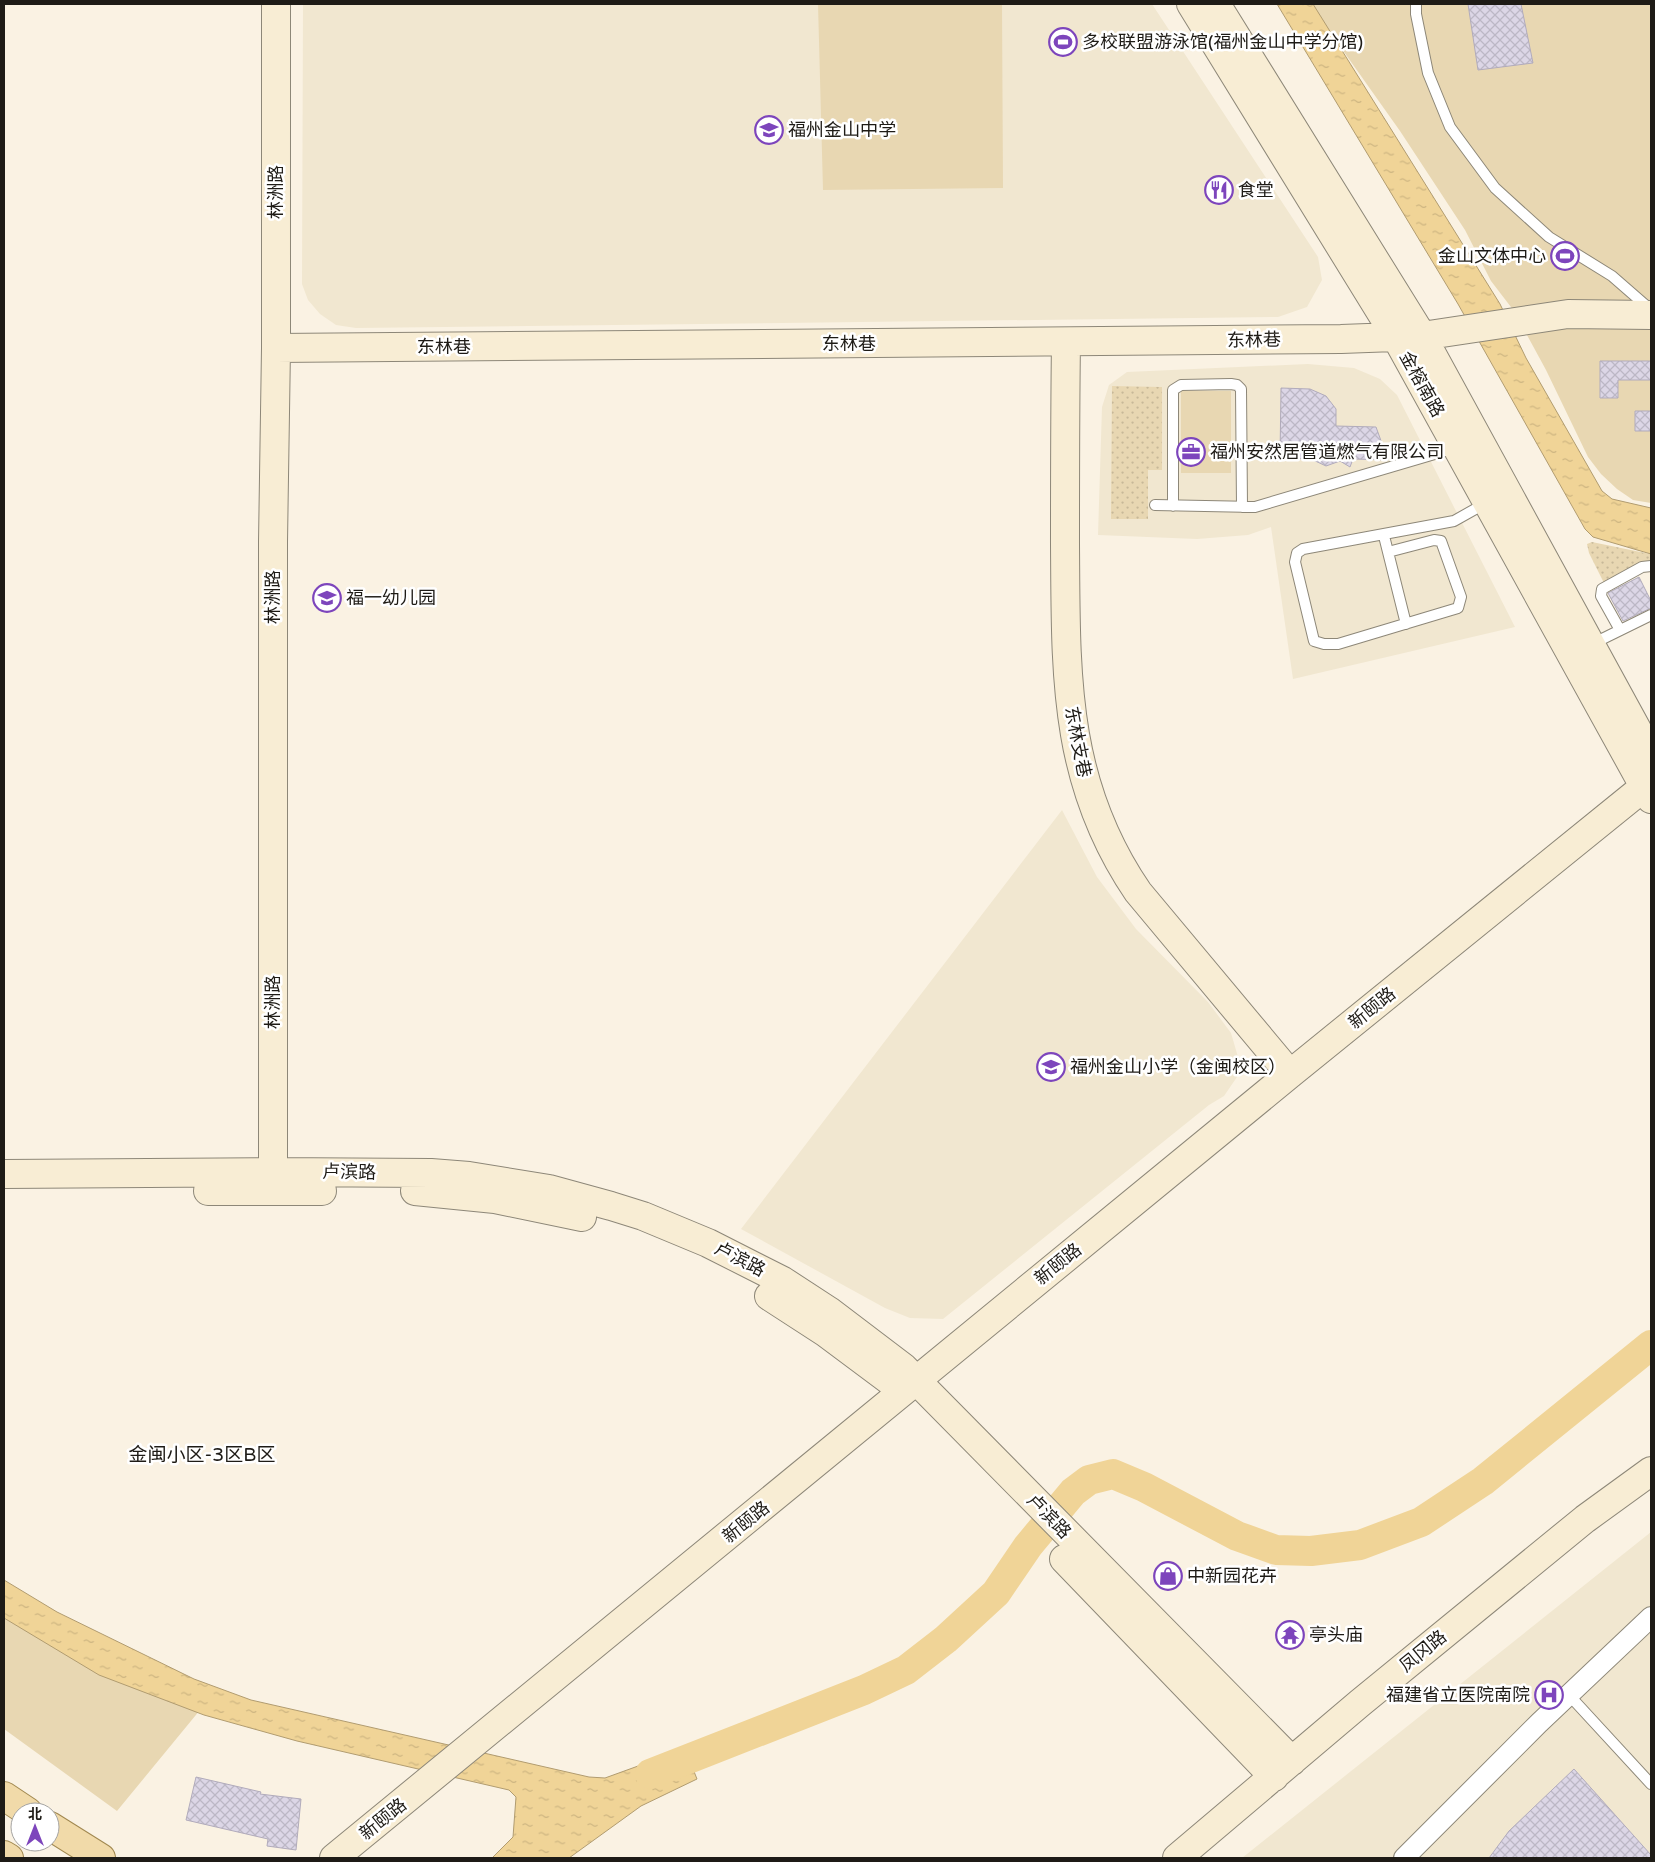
<svg xmlns="http://www.w3.org/2000/svg" width="1655" height="1862" font-family="'Varela Round','Noto Sans SC',sans-serif">
<style>
.built{fill:#f1e7d0}
.grass{fill:url(#grass-dots)}
.green{fill:#e8d7b2}
.water{fill:url(#water-ripples);stroke:#b19c70}
.lines{fill:none;stroke-linecap:round;stroke-linejoin:round}
.river{stroke:#f0d497;stroke-width:30}
.building{fill:url(#building-cross-hatch);stroke:#b1abbb}
.lane-casing{stroke:#8d8778;stroke-width:12}
.street-casing{stroke:#8d8778;stroke-width:22}
.secondary-casing{stroke:#8d8778;stroke-width:30}
.primary-casing{stroke:#a18850;stroke-width:30}
.lane{stroke:#fff;stroke-width:10}
.street{stroke:#fff;stroke-width:20}
.secondary{stroke:#f8edd4;stroke-width:28}
.primary{stroke:#f1daa9;stroke-width:28}
.labels{text-anchor:middle;stroke-width:5;stroke-linejoin:round;paint-order:stroke}
.poi-label{font-size:18px;fill:#1e1b16;stroke:#fff;text-anchor:start}
.street-label{font-size:18px;fill:#1e1b16;stroke:#fff}
.neighbourhood-label{font-size:19px;fill:#1e1b16;stroke:#fff}
</style>
<defs>
<pattern id="grass-dots" width="8" height="8" patternUnits="userSpaceOnUse" patternTransform="scale(1.25)"><rect width="8" height="8" fill="#e8d7b2"/><path d="M2 2h.1M6 6h.1" fill="none" stroke="#c7b898" stroke-width="1.8" stroke-linecap="round"/></pattern>
<pattern id="water-ripples" width="26" height="14" patternUnits="userSpaceOnUse" patternTransform="scale(1.25)"><rect width="26" height="14" fill="#f0d497"/><path d="M2 4q2-2 4 0t4 0M15 11q2-2 4 0t4 0" fill="none" stroke="#cdb581"/></pattern>
<pattern id="building-cross-hatch" width="8" height="8" patternUnits="userSpaceOnUse" patternTransform="scale(1.25)"><rect width="8" height="8" fill="#dcd6e6"/><path d="M0 0l8 8M0 8l8-8" fill="none" stroke="#bcb7c5"/></pattern>
</defs>
<rect width="100%" height="100%" fill="#faf2e3"/>
<!-- built -->
<path class="built" d="M303,4H1152L1318,257L1322,280L1307,307L1278,317L356,328L336,325L320,314L308,300L302,284Z
M1308,364L1354,368L1380,379L1397,395L1515,627L1293,679L1271,527L1248,535L1197,539L1098,535L1102,407L1109,385L1127,372Z
M1062,810L1097,877L1136,929L1208,1002L1231,1033L1238,1057L1237,1077L1224,1096L1209,1105L943,1319L910,1318L885,1308L741,1229Z
M1651,1532V1858H1242Z"/>
<!-- grass -->
<path class="grass" d="M1112,386L1162,387V470H1148V519H1111Z
M1592,542L1650,554L1651,558L1648,563L1605,585L1589,553L1587,544Z"/>
<!-- green -->
<path class="green" d="M818,4H1002L1003,188L823,190Z
M1310,4H1651V503L1633,500L1617,489L1601,474L1588,457L1546,370L1514,311L1491,281L1465,230L1400,131Z
M1181,391H1231V473H1181Z
M4,1615L200,1710L117,1811L4,1729Z"/>
<!-- water -->
<path class="water" d="M1277,4H1313L1500,304L1526,358L1602,491L1612,499L1651,508V554L1593,537L1585,529L1458,304Z
M4,1580L57,1612L194,1679L251,1700L589,1777L605,1778L685,1749L697,1779L641,1806L569,1858H492L513,1837L516,1797L509,1790L297,1741L204,1715L99,1675L4,1618Z"/>
<g class="lines">
<!-- river -->
<path class="river" d="M650,1774L864,1690L906,1670L946,1639L996,1593L1028,1546L1073,1492L1089,1480L1113,1474L1144,1487L1237,1536L1276,1550L1311,1551L1360,1545L1421,1522L1483,1481L1651,1345"/>
</g>
<!-- building -->
<path class="building" d="M1468,4H1521L1533,63L1478,70Z
M1600,361H1651V380H1618V398H1600Z
M1281,388L1310,389L1326,396L1336,409V426L1376,427L1388,460L1353,459L1350,467L1340,461L1326,466L1311,459L1280,458Z
M1635,411H1651V431H1635Z
M1639,577L1651,601V608L1623,621L1608,593Z
M1574,1769L1651,1855V1858H1489L1509,1831Z
M196,1777L261,1792L260,1794L301,1799L296,1850L267,1846L268,1839L186,1820Z"/>
<g class="lines">
<defs>
<path id="lane" d="M1416,4V14L1428,73L1450,127L1495,188L1549,237L1612,276L1651,310
M1155,505L1255,507L1455,448
M1173,506V390L1181,385L1231,384L1237,385L1241,389L1242,507
M1384,536L1406,624
M1388,552L1434,540L1441,541L1461,597L1458,608L1338,644H1324L1314,641L1295,562L1297,553L1303,549L1454,521L1486,503
M1620,630L1601,596L1602,589L1642,567L1651,566
M1592,644L1651,615
M1569,1695L1651,1784"/>
<path id="street" d="M1404,1858L1539,1723L1651,1617"/>
<path id="secondary" d="M1191,4L1396,337L1651,799
M1216,4L1422,336L1651,755
M1066,343C1065,410 1065,476 1065,543C1066,672 1062,781 1138,892L1290,1074
M276,348L1341,339L1422,336L1568,314L1651,315
M4,1174L273,1172L431,1173L469,1176L549,1189L611,1206L643,1216L708,1243L783,1281L829,1311L904,1368L1292,1761
M273,1190V542L276,348V4
M208,1191H322
M415,1191L495,1199L582,1217
M769,1296L826,1333L897,1386
M1064,1559L1274,1777
M334,1858L1290,1074L1644,787
M1177,1858L1360,1703L1585,1519L1651,1471"/>
<path id="primary" d="M4,1796L28,1812
M50,1826L101,1858
M4,1855L9,1858"/>
</defs>
<!-- lane casing -->
<use href="#lane" class="lane-casing"/>
<!-- street casing -->
<use href="#street" class="street-casing"/>
<!-- secondary casing -->
<use href="#secondary" class="secondary-casing"/>
<!-- primary casing -->
<use href="#primary" class="primary-casing"/>
<!-- lane -->
<use href="#lane" class="lane"/>
<!-- street -->
<use href="#street" class="street"/>
<!-- secondary -->
<use href="#secondary" class="secondary"/>
<!-- primary -->
<use href="#primary" class="primary"/>
</g>
<!-- icons -->
<defs>
<symbol id="stadium-ring" viewBox="-11 -11 22 22"><circle r="9.5" fill="#fff" stroke="#7d45bc" stroke-width="1.5"/><path d="M0-5a6.5 5 0 1 0 0 10a6.5 5 0 1 0 0-10ZM-3.5-1.8h7v3.6h-7Z" fill="#7d45bc"/></symbol>
<symbol id="school-ring" viewBox="-11 -11 22 22"><circle r="9.5" fill="#fff" stroke="#7d45bc" stroke-width="1.5"/><path d="M0-5L7-2L0 1L-7-2ZM-4 1L0 2.5L4 1V4Q0 6-4 4Z" fill="#7d45bc"/></symbol>
<symbol id="restaurant-ring" viewBox="-11 -11 22 22"><circle r="9.5" fill="#fff" stroke="#7d45bc" stroke-width="1.5"/><path d="M-5-6h1v4h1v-4h1v4h1v-4h1v5L-1.5 .5V6h-2V.5L-5-1ZM5-6V6H3V1.5H1.5Q1.5-4 5-6Z" fill="#7d45bc"/></symbol>
<symbol id="office-ring" viewBox="-11 -11 22 22"><circle r="9.5" fill="#fff" stroke="#7d45bc" stroke-width="1.5"/><path d="M-6-3h4V-5.5h4V-3h4V5H-6ZM-1-4.5V-3h2v-1.5ZM-6 0V1H6V0Z" fill="#7d45bc"/></symbol>
<symbol id="shop-ring" viewBox="-11 -11 22 22"><circle r="9.5" fill="#fff" stroke="#7d45bc" stroke-width="1.5"/><path d="M-5-2.5h2.3a2.7 3.5 0 0 1 5.4 0H5L5.5 6h-11ZM-1.5-2.5h3a1.5 2.3 0 0 0-3 0Z" fill="#7d45bc"/></symbol>
<symbol id="temple-ring" viewBox="-11 -11 22 22"><circle r="9.5" fill="#fff" stroke="#7d45bc" stroke-width="1.5"/><path d="M0-6L5-2H3V0L6.5 2.5H4V6H1.5V3h-3V6H-4V2.5H-6.5L-3 0V-2H-5Z" fill="#7d45bc"/></symbol>
<symbol id="hospital-ring" viewBox="-11 -11 22 22"><circle r="9.5" fill="#fff" stroke="#7d45bc" stroke-width="1.5"/><path d="M-5-5h3v3.5h4V-5h3V5h-3V1.5h-4V5h-3Z" fill="#7d45bc"/></symbol>
</defs>
<g fill-rule="evenodd">
<use href="#stadium-ring" x="1047" y="26" width="32" height="32"/>
<use href="#school-ring" x="753" y="114" width="32" height="32"/>
<use href="#restaurant-ring" x="1203" y="174" width="32" height="32"/>
<use href="#stadium-ring" x="1549" y="240" width="32" height="32"/>
<use href="#office-ring" x="1175" y="436" width="32" height="32"/>
<use href="#school-ring" x="311" y="582" width="32" height="32"/>
<use href="#school-ring" x="1035" y="1051" width="32" height="32"/>
<use href="#shop-ring" x="1152" y="1560" width="32" height="32"/>
<use href="#temple-ring" x="1274" y="1619" width="32" height="32"/>
<use href="#hospital-ring" x="1533" y="1679" width="32" height="32"/>
</g>
<g class="labels">
<!-- poi labels -->
<g class="poi-label">
<text x="1082" y="48">多校联盟游泳馆(福州金山中学分馆)</text>
<text x="788" y="136">福州金山中学</text>
<text x="1238" y="196">食堂</text>
<text x="1546" y="262" text-anchor="end">金山文体中心</text>
<text x="1210" y="458">福州安然居管道燃气有限公司</text>
<text x="346" y="604">福一幼儿园</text>
<text x="1070" y="1073">福州金山小学（金闽校区）</text>
<text x="1187" y="1582">中新园花卉</text>
<text x="1309" y="1641">亭头庙</text>
<text x="1530" y="1701" text-anchor="end">福建省立医院南院</text>
</g>
<!-- street labels -->
<g class="street-label">
<text transform="translate(276 192) rotate(-90)" y="6">林洲路</text>
<text transform="translate(1254 340) rotate(-1)" y="6">东林巷</text>
<text x="849" y="350">东林巷</text>
<text x="444" y="353">东林巷</text>
<text transform="translate(1422 384) rotate(61)" y="6">金榕南路</text>
<text transform="translate(273 597) rotate(-90)" y="6">林洲路</text>
<text transform="translate(1078 742) rotate(79)" y="6">东林支巷</text>
<text transform="translate(273 1002) rotate(-90)" y="6">林洲路</text>
<text transform="translate(1372 1008) rotate(-39)" y="6">新颐路</text>
<text transform="translate(349 1172) rotate(1)" y="6">卢滨路</text>
<text transform="translate(740 1259) rotate(27)" y="6">卢滨路</text>
<text transform="translate(1058 1264) rotate(-39)" y="6">新颐路</text>
<text transform="translate(1049 1516) rotate(46)" y="6">卢滨路</text>
<text transform="translate(746 1522) rotate(-39)" y="6">新颐路</text>
<text transform="translate(1423 1651) rotate(-39)" y="6">凤冈路</text>
<text transform="translate(383 1819) rotate(-39)" y="6">新颐路</text>
</g>
<!-- neighbourhood labels -->
<g class="neighbourhood-label">
<text x="202" y="1461">金闽小区-3区B区</text>
</g>
</g>
<!-- border -->
<rect width="1655" height="1862" fill="none" stroke="#1e1b16" stroke-width="10"/>
<!-- north arrow -->
<g transform="translate(35 1827)"><circle r="24" fill="#ffffff" stroke="#a5a4a2"/>
<path d="M0-4L9 19L0 12L-9 19Z" fill="#7d45bc"/>
<text y="-8" font-size="14" font-weight="bold" text-anchor="middle" fill="#1e1b16">北</text>
</g>
</svg>
